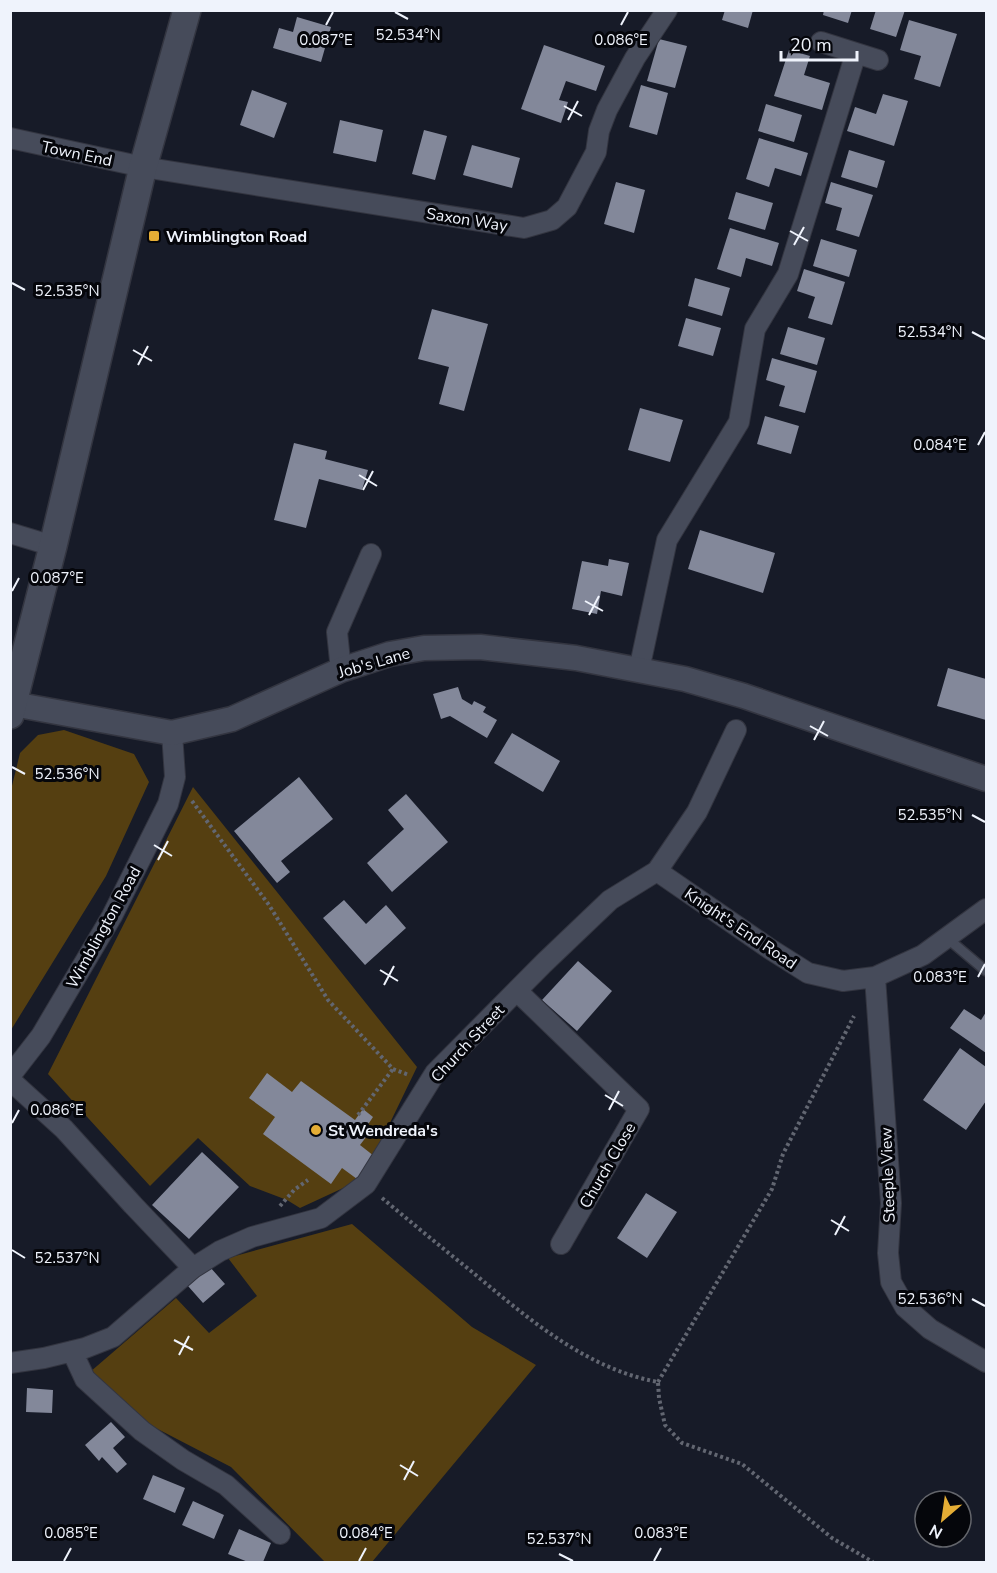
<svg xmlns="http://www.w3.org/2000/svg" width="997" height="1573" font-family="'Nunito Sans',sans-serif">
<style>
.green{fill:#553f11}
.building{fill:#83889a}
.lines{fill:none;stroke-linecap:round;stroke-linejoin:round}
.service-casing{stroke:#333540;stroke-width:12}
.minor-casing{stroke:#333540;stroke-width:22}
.tertiary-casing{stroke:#333540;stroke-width:27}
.secondary-casing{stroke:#333540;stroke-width:30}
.path{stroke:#626671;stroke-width:4;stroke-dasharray:3 3;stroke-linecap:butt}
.service{stroke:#464b5a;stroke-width:9}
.minor{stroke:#464b5a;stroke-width:20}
.tertiary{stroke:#464b5a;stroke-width:24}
.secondary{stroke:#464b5a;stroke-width:27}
.ticks{fill:none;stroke:#eff3fc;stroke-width:2}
.poi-dot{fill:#e5ad35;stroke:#05060b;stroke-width:2}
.labels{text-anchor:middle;stroke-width:6;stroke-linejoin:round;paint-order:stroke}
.street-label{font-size:16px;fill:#eff3fc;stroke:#05060b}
.poi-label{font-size:16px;font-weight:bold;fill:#eff3fc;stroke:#05060b;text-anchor:start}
.ticks-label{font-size:15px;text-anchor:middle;fill:#eff3fc;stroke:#05060b;stroke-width:6;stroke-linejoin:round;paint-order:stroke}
</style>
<rect width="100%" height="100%" fill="#171b28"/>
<!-- green -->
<path class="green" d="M64,730L134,754L149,782L106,876L11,1030V790L20,753L38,735Z
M193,787L417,1067L374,1156L354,1183L300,1208L287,1200L250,1186L198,1138L150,1186L48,1074Z
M352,1224L472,1327L536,1365L372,1562H325L231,1467L148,1424L90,1372L176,1298L209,1333L257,1296L228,1258Z"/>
<!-- building -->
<path class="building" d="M725,10H753L748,28L722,20Z
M824,10H852L848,23L823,15Z
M876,10H905L896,37L870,29Z
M297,17L331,27L321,62L273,48L279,28L293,32Z
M909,20L957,34L940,87L914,79L921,56L900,50Z
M659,39L687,46L675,88L647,81Z
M544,45L605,66L596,91L566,81L559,100L568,102L561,123L521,109Z
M789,50L810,56L804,75L830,83L822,110L774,96Z
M641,85L668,93L657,135L629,127Z
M252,90L287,103L274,138L240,125Z
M883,94L908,101L894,146L847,131L855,107L876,114Z
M766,104L802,115L794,142L758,131Z
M340,120L383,130L376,162L333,153Z
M424,130L447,136L435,180L412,174Z
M759,138L808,153L801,176L775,168L769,187L746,179Z
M472,145L520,158L512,188L463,175Z
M849,150L885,161L877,188L841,177Z
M616,182L645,190L634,233L604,224Z
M831,182L873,195L859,237L836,230L842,208L825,203Z
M736,192L773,203L765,230L728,219Z
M730,228L779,243L772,266L746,258L741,277L717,269Z
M821,239L857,250L849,277L813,266Z
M804,269L845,282L832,325L808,318L815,297L797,291Z
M695,278L730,288L722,316L688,306Z
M432,309L488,324L464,411L439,404L449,367L418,359Z
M686,318L721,328L713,356L678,346Z
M788,327L825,338L817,365L780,354Z
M772,358L817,371L805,413L779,406L785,386L766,380Z
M640,408L683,420L670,462L628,450Z
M765,416L799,426L791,454L757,444Z
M294,443L327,451L325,459L368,470L362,490L319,479L306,528L274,520Z
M700,530L775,553L763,593L688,569Z
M609,559L629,563L622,596L601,591L597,614L572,609L582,561L608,566Z
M948,668L986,679V720L937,706Z
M458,687L462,699L472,705L474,701L486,707L483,712L497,720L487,738L450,716L441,719L433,694Z
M512,733L560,761L543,792L494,763Z
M299,777L333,819L281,861L290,872L277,883L234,831Z
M406,794L448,842L392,892L367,863L404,829L388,810Z
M344,900L366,924L386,905L406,928L365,965L323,918Z
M578,961L612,991L577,1031L542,1000Z
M964,1009L981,1020L986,1012V1053L950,1028Z
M960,1048L986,1067V1101L966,1130L923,1100Z
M267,1073L292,1092L301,1081L355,1120L363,1109L373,1117L365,1129L370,1132L360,1145L374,1156L357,1179L342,1168L331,1184L263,1134L275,1117L249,1098Z
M202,1152L239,1187L189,1239L152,1205Z
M646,1193L677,1212L647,1258L617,1238Z
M210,1267L225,1284L203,1303L188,1286Z
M27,1388L53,1390L52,1413L26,1412Z
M111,1422L125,1437L113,1448L127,1464L117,1473L102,1457L99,1461L85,1445Z
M153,1475L185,1488L175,1513L143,1499Z
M193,1501L224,1515L214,1539L182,1525Z
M239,1529L271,1543L263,1562H248L228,1554Z"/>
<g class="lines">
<defs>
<path id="service" d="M947,938L986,971"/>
<path id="minor" d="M821,42L878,60
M10,138L143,167L524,228L552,220L567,207L596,152L599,131L607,110L635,58L667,10
M10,533L53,546
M341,670L337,632L371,554
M639,670L667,540L739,422L755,329L788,274L856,53
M657,871L770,949L808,973L843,981L875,977L923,955L986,909
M875,977L891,1203L888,1253L891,1282L905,1307L930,1329L986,1362
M517,991L639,1109L561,1244
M10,1076L41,1036L112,916L168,804L175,777L172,733
M10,1080L64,1129L133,1205L193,1268
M72,1351L85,1379L142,1431L183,1460L226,1485L280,1534
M10,1363L44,1358L85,1348L113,1337L193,1268L220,1251L252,1237L321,1218L366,1184L435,1073L544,963L610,900L657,871L697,812L736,730"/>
<path id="tertiary" d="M13,704L172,733L232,719L341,670L390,654L424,648L480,647L576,658L685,679L744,696L986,779"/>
<path id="secondary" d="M10,715L53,546L143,167L187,10"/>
</defs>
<!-- service casing -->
<use href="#service" class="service-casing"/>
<!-- minor casing -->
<use href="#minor" class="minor-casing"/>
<!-- tertiary casing -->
<use href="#tertiary" class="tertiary-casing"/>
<!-- secondary casing -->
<use href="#secondary" class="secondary-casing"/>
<!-- path -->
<path class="path" d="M192,801L269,905L328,1000L393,1069L409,1075
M358,1115L393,1069
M382,1198C412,1223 441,1247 471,1271C526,1317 586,1369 658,1382L659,1398L665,1425L682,1443L742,1464L832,1538L873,1562
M280,1206L294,1190L308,1180
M658,1382L772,1189L783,1154L854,1016"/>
<!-- service -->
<use href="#service" class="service"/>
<!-- minor -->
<use href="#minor" class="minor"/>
<!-- tertiary -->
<use href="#tertiary" class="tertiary"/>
<!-- secondary -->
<use href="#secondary" class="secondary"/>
</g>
<!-- ticks -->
<path class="ticks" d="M395,12L408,19M326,25L333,12M621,25L628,12M564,106L582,116M568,120L578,101M790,231L808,241M794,245L804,227M12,283L25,290M972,332L985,339M133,350L152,361M138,365L148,346M978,445L985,432M359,475L377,486M363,490L373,471M12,591L19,578M585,601L603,611M589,615L599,596M810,726L828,736M814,740L824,721M12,767L25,774M972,815L985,822M154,845L172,856M158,860L168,841M380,970L398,981M978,977L985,964M384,985L394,966M605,1095L623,1106M609,1110L619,1091M12,1123L19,1110M831,1220L849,1231M835,1235L845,1216M12,1250L25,1258M972,1299L985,1306M174,1340L193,1350M179,1355L189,1336M400,1465L418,1476M404,1480L414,1461M559,1554L573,1561M64,1561L71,1548M359,1561L366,1548M654,1561L661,1548"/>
<!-- markers -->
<g class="poi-dot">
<rect x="148" y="230" width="12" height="12" rx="3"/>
<circle cx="316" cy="1130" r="6"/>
</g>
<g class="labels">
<!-- street labels -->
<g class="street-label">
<text transform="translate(77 153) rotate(12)" y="6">Town End</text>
<text transform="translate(467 219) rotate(9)" y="6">Saxon Way</text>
<text transform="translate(374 662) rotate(-16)" y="6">Job's Lane</text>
<text transform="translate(103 927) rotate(-61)" y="6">Wimblington Road</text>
<text transform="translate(741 928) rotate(34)" y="6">Knight's End Road</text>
<text transform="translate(467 1043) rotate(-47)" y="6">Church Street</text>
<text transform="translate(607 1165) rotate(-60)" y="6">Church Close</text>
<text transform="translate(887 1175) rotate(-92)" y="6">Steeple View</text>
</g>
<!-- poi labels -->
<g class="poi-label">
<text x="166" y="242">Wimblington Road</text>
<text x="328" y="1136">St Wendreda's</text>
</g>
</g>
<g class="ticks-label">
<text x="408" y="40">52.534°N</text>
<text x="326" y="45">0.087°E</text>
<text x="621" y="45">0.086°E</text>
<text x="67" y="296">52.535°N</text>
<text x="930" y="337">52.534°N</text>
<text x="940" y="450">0.084°E</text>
<text x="57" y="583">0.087°E</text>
<text x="67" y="779">52.536°N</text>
<text x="930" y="820">52.535°N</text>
<text x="940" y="982">0.083°E</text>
<text x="57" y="1115">0.086°E</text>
<text x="67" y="1263">52.537°N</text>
<text x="930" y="1304">52.536°N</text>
<text x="71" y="1538">0.085°E</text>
<text x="366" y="1538">0.084°E</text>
<text x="661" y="1538">0.083°E</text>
<text x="559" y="1544">52.537°N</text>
</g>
<!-- border -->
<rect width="997" height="1573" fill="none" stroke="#eff3fc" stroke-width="24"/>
<!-- north arrow -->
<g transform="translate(943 1519) rotate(209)"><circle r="28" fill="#05060b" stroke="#63656b" stroke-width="1.5"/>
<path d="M0-4.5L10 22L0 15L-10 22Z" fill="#e5ad35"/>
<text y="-9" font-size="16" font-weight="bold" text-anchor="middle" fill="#eff3fc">N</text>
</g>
<!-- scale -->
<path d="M781 51v9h76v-9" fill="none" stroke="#eff3fc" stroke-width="3"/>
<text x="790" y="51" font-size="18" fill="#eff3fc" stroke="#05060b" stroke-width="4.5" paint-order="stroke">20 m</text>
</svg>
